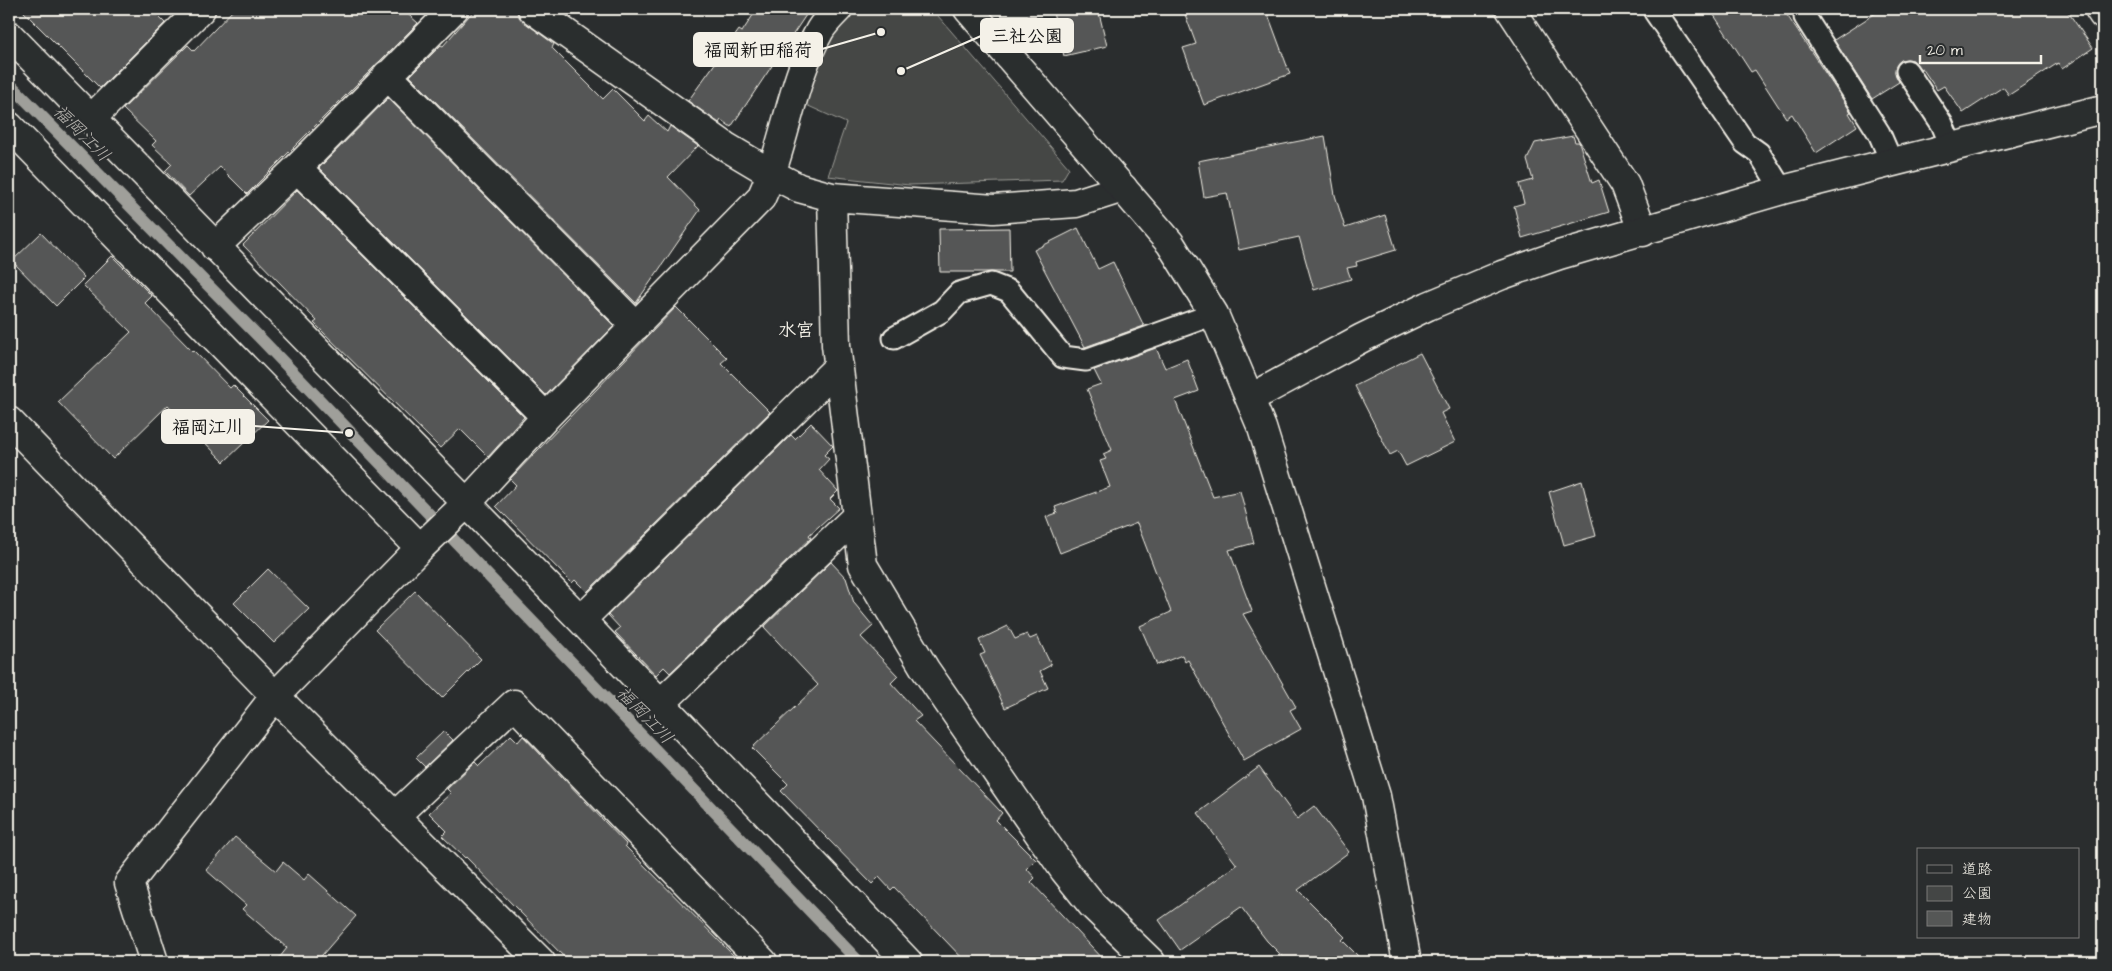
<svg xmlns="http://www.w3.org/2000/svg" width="2112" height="971" font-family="'Architects Daughter','Klee One',sans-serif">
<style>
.green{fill:#444645;stroke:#9c9c96}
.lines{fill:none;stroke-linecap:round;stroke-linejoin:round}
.stream{stroke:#9f9f9a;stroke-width:12}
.building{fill:#555756;stroke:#f4f1e8}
.service-casing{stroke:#f4f1e8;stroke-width:25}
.minor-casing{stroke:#f4f1e8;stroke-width:31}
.tertiary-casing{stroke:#f4f1e8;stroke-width:31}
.service{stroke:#2a2d2e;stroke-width:21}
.minor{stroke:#2a2d2e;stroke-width:28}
.tertiary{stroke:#2a2d2e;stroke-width:28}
.labels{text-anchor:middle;stroke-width:4.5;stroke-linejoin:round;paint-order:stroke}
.water-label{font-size:18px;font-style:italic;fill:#b5b3ae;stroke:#2a2d2e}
.neighbourhood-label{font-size:18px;font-weight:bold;fill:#f4f1e8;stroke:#2a2d2e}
.leader{fill:none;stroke:#f4f1e8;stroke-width:2}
.callout-dot{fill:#f4f1e8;stroke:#2a2d2e;stroke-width:2}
.callout{fill:#f4f1e8;stroke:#f4f1e8;stroke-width:2}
.callout-label{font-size:18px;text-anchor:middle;font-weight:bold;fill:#111}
</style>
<rect width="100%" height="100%" fill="#2a2d2e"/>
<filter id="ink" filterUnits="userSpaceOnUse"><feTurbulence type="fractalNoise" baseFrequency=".02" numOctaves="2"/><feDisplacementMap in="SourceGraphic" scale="10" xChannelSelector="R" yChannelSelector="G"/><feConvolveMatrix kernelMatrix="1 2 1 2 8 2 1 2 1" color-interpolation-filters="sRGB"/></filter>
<g filter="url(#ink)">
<!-- green -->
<path class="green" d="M853,9H932L1069,168L1062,180L909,185L828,176L846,123L804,104L828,39Z"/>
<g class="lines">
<!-- stream -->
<path class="stream" d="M9,83L263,341L859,962"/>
</g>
<!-- building -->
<path class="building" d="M21,9H151L165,23L100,88Z
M234,9H402L418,23L247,194L220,167L189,196L165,171L172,164L152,145L156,141L123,109L188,45L194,51Z
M475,9H517L523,21L554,44L552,48L603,99L613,89L645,121L649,116L667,132L670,126L698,146L668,177L700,210L636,303L410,76L441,45L443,46Z
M559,9H577L571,18Z
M757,9H810L731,127L721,120L719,123L688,101L739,30L742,32Z
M1052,9H1098L1107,46L1064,56Z
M1183,9H1266L1290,74L1204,105L1183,48L1196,44Z
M1710,9H1783L1851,112L1849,113L1857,126L1816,153L1792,114L1786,118L1755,70L1751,72Z
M1882,9H2066L2093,48L2062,69L2058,63L2009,95L2003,87L1963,113L1944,86L1937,90L1922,68L1920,69L1913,60L1907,59L1901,60L1896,66L1895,72L1899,82L1872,99L1834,40Z
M388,98L614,326L546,395L319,168Z
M1325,136L1335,195L1345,228L1385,215L1396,250L1356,262L1357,266L1347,268L1351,279L1314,290L1299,237L1239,250L1227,193L1204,197L1198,161Z
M1573,136L1575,142H1579L1592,183L1599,180L1609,212L1522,238L1514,206L1524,203L1519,184L1533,180L1527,160L1535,143Z
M297,190L524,417L488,457L460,429L440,448L314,323L317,321L243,245Z
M1009,228L1010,272H940L939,229Z
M1078,228L1098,269L1113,262L1144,326L1085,347L1034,250Z
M41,233L84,278L56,306L12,261Z
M112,256L152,296L145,303L193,352L194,351L230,388L233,385L268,420L224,462L168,405L113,459L58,402L131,332L83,285Z
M676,307L727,358L721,363L770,412L587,592L575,580L572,583L496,506L516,485L510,479Z
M1156,348L1165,368L1187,359L1199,391L1175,400L1213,497L1240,491L1254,543L1229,550L1252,611L1243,614L1296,707L1290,710L1301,729L1244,761L1188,660L1185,662L1182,655L1157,665L1140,626L1171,612L1137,523L1060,553L1046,517L1057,513L1055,507L1110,487L1100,461L1106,459L1103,454L1112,450L1087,389L1101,384L1094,370Z
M1420,353L1449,409L1441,413L1455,442L1406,466L1398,451L1390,455L1355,386Z
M811,423L833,446L824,455L829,459L819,470L838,491L830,499L839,508L809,535L811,538L670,673L664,667L656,675L615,632L620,628L608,615L791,435L795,439Z
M1582,481L1596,536L1564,545L1549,492Z
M831,562L846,578L854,603L873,626L861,637L898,676L891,683L921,716L914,721L1002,813L996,820L1036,860L1027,869L1035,878L1031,882L1106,962H966L894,887L891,890L879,877L872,884L781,791L788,784L752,748L818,685L764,627Z
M268,569L309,609L274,643L234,603Z
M415,591L481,659L442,698L375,630Z
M1008,626L1015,639L1027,634L1030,639L1037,636L1051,665L1040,671L1048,688L1005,708L980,655L985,653L979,640Z
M444,731L453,740L425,767L416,758Z
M511,735L518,742L523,736L626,844L625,846L740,962H569L466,857L465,858L442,836L447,831L429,813L451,793L447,789L475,762L479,766Z
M1259,767L1297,819L1314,806L1349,852L1298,890L1345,937L1342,940L1364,962H1288L1267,941L1241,907L1180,950L1159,920L1237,865L1198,813Z
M235,837L276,871L283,862L304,880L309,874L356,916L316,962H276L287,948L242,909L246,905L206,870Z"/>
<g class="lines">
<defs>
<path id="service" d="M1655,12L1745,143L1759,153L1782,190
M1805,17L1879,133L1892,163
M1907,71L1942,124L1952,148
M894,338L942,311L959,293L991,284L1009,291L1063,357L1086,360L1214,314"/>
<path id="minor" d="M532,9L725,146L772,174L799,188L832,197L994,209L1076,203L1123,188
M1510,9L1625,184L1643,232
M2099,9L2103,15
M9,35L581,620L908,962
M387,75L636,326
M92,118L201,9
M9,126L420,548
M297,168L546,417
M832,197L836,345L863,565L925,669L1064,870L1092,905L1151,962
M215,247L297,168L454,9
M9,421L275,696L541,962
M581,620L839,366
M660,704L857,516
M395,816L514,704L763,962
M154,962L129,883L275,696L420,548L466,504L546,417L761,198C786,144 791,81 820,30C825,22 832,15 838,9"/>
<path id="tertiary" d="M968,9L1170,243L1214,314L1262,428L1376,796L1407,962
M1251,398L1362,338L1428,306L1502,275L1559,255L1782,190L2103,109"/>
</defs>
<!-- service casing -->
<use href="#service" class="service-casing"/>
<!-- minor casing -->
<use href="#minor" class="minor-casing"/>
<!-- tertiary casing -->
<use href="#tertiary" class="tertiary-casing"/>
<!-- service -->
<use href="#service" class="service"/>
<!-- minor -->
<use href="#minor" class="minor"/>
<!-- tertiary -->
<use href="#tertiary" class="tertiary"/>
</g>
</g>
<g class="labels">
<!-- water labels -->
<g class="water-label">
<text transform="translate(82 133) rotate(45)" y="6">福岡江川</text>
<text transform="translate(645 715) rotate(46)" y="6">福岡江川</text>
</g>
<!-- neighbourhood labels -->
<g class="neighbourhood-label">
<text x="796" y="336">水宮</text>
</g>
</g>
<!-- callouts -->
<path class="leader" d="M901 71L981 36M881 32L822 49M349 433L254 426"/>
<g class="callout-dot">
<circle cx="901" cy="71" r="5"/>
<circle cx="881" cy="32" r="5"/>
<circle cx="349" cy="433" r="5"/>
</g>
<g class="callout">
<rect x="981" y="19" width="92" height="33" rx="5"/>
<rect x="694" y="33" width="128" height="33" rx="5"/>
<rect x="162" y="410" width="92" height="33" rx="5"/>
</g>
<g class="callout-label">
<text x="1027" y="42">三社公園</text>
<text x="758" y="56">福岡新田稲荷</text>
<text x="208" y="433">福岡江川</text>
</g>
<!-- margin -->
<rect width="2112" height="971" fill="none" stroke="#2a2d2e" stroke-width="30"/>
<rect x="15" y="15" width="2082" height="941" fill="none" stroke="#f4f1e8" stroke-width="2" filter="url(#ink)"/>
<!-- legend -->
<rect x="1917" y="848" width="162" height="90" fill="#2a2d2e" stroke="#7b7b78"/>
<rect x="1927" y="865" width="25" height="8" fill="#2a2d2e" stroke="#7b7b78"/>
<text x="1962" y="874" font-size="15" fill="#f4f1e8">道路</text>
<rect x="1927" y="886" width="25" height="15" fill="#444645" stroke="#7b7b78"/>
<text x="1962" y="898" font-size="15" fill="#f4f1e8">公園</text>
<rect x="1927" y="911" width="25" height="15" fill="#555756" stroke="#7b7b78"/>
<text x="1962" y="924" font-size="15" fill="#f4f1e8">建物</text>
<!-- scale -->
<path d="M1920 55v8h121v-8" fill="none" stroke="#f4f1e8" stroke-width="2.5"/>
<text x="1927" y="55" font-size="15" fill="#f4f1e8" stroke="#2a2d2e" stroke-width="4" paint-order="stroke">20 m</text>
</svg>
